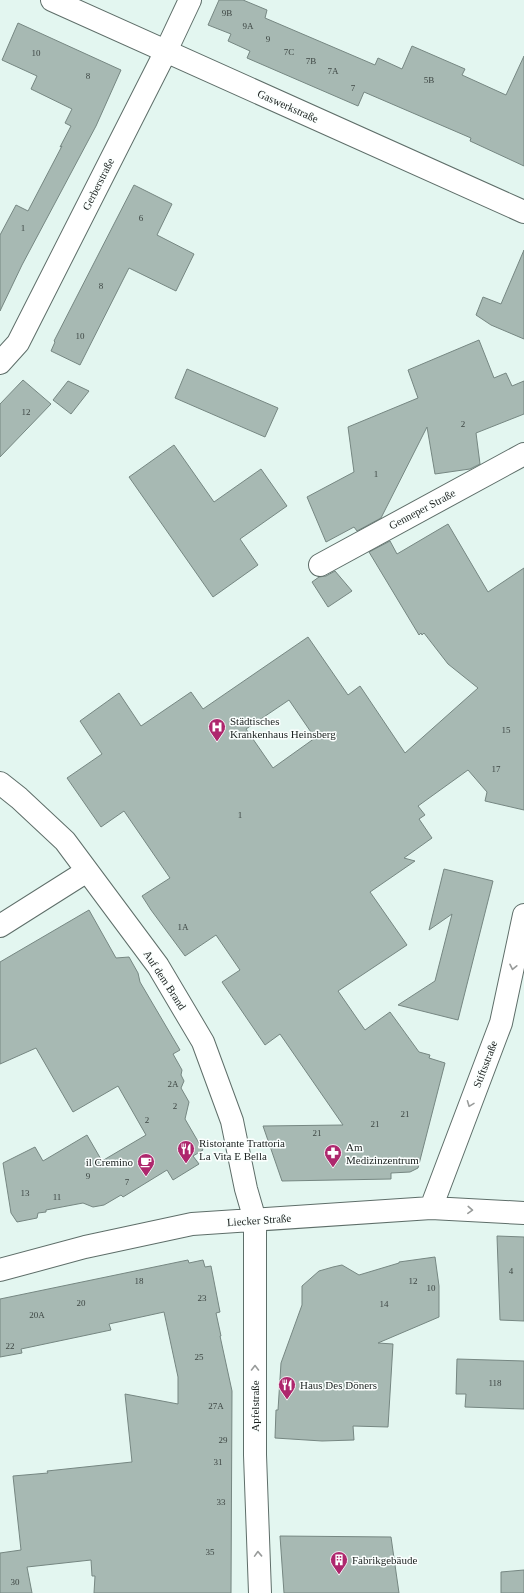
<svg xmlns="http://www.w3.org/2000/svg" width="524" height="1593" font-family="Georgia,serif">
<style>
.building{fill:#a7b9b3;stroke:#768782;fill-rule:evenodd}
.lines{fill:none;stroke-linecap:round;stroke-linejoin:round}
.minor-casing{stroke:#5e6e69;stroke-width:24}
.minor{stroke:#fff;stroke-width:22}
.oneway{stroke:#989b9a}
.labels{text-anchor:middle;stroke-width:3;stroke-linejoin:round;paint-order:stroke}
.number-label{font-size:9px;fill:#3e4744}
.street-label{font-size:11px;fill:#1b211f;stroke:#fbfffe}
.poi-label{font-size:11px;fill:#1b211f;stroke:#fbfffe;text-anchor:start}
</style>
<rect width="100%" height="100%" fill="#e3f6f0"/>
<!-- building -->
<path class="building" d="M219,0H243L267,10L265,18L375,65L378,58L402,69L412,46L465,69L462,75L506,95L524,56V166L470,141L471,138L364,92L358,106L247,58L250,51L228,41L231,34L208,25Z
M18,23L121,70L96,126L22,265L0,311V235L16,205L28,211L62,146L60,147L71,126L65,123L72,109L31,89L37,76L2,60Z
M134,185L172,204L157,235L194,254L176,291L129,268L80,365L51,351L55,342L54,341Z
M524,250V339L491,325L476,315L483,297L501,304Z
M479,340L494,378L506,373L512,386L524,381V414L476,433L480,464L470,469L435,474L427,427L381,518L357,531L354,527L326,542L307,497L354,472L348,427L418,398L408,370Z
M187,369L278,408L265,437L175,398Z
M23,380L51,404L0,457V404Z
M68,381L89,391L71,414L53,400Z
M174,445L214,502L261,469L287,506L240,539L258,565L213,597L129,477Z
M448,524L488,592L524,568V810L485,801L487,792L468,770L418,806L425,815L419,819L432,838L404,858L415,861L370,892L407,945L338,991L365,1030L390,1012L419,1052L430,1055L429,1058L445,1063L418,1168L410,1172L391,1173V1179L282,1181L263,1126L343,1125L280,1034L265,1045L222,982L240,970L216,935L185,956L151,910L142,896L170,878L124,811L101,827L67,778L102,754L80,721L119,693L141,726L191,692L203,709L308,637L348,695L360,686L405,753L478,688L448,664L424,633L422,635L421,633L419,635L369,552L390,541L397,554ZM289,700L315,738L273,768L246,729Z
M335,571L352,591L328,607L312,582L319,577L326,576Z
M444,869L493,881L458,1020L398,1005L435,981L452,914L429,930Z
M89,910L116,958L129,957L138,973L140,982L180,1050L173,1054L182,1070L181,1075L184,1081L181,1088L189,1102L185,1119L203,1150L193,1156L199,1164L173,1180L167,1170L123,1197L121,1195L104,1205L93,1207L83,1203L46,1210V1212L38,1213L37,1218L17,1222L11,1213L3,1163L35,1147L43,1161L87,1135L102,1161L146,1135L118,1086L73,1112L36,1048L0,1064V962Z
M497,1236L524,1237V1321L500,1320Z
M435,1257L439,1286V1317L378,1343L393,1344L388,1427L353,1426L354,1440L322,1441L275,1438L276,1410H278L281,1363L302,1305V1286L319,1271L333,1267L342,1265L359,1275L399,1263V1262Z
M188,1260L189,1263L203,1260L205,1267L211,1266L220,1312L216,1313L221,1336H220L232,1391L231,1593H94L95,1576H92L91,1560L27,1567L32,1593H0V1553L21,1550L13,1476L48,1473L47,1471L132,1462L125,1394L178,1404V1377L164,1312L109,1324L111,1330L21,1349L22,1353L0,1357V1299Z
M457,1359L524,1361V1409L465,1407L466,1394H456Z
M280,1536L391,1537L399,1593H284Z
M524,1570V1593H501V1572Z"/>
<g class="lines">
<defs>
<path id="minor" d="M52,0L524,212
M0,363L18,343L166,51L190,0
M320,565L524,454
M0,783L19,798L65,841L158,966L203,1042L232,1121L246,1189L255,1220V1455L260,1593
M0,926L87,871
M431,1208L501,1023L524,915
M0,1270L85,1247L192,1224L431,1208L524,1213"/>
</defs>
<!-- minor casing -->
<use href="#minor" class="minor-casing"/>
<!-- minor -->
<use href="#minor" class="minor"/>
</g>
<!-- one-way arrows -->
<defs><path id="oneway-chevron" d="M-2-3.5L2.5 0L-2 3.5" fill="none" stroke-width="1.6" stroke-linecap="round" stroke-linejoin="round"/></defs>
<g class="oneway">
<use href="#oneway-chevron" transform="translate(513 967) rotate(102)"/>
<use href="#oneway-chevron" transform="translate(470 1104) rotate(111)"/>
<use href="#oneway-chevron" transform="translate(470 1210) rotate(3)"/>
<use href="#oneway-chevron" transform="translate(255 1368) rotate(-90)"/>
<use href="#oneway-chevron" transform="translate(258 1554) rotate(-92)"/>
</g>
<!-- icons -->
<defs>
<symbol id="hospital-pin" viewBox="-11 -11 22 30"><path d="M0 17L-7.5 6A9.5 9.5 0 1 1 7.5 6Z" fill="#ae276d" stroke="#fbfffe"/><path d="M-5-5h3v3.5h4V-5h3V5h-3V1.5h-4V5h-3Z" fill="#fff"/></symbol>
<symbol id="restaurant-pin" viewBox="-11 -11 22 30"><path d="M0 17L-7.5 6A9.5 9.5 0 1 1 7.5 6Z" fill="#ae276d" stroke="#fbfffe"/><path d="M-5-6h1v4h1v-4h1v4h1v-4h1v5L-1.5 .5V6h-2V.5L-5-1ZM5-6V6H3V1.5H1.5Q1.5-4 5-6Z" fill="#fff"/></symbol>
<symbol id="pharmacy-pin" viewBox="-11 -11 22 30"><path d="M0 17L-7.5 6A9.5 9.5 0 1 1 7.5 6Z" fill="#ae276d" stroke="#fbfffe"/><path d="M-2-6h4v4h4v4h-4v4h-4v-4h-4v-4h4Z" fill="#fff"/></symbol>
<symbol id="cafe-pin" viewBox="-11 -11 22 30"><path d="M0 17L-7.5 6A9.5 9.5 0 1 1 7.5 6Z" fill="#ae276d" stroke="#fbfffe"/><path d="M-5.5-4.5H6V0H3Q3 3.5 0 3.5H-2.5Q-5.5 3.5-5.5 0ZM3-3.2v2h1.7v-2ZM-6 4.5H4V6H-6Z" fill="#fff"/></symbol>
<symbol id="building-pin" viewBox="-11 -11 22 30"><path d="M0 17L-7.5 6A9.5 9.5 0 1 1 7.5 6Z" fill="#ae276d" stroke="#fbfffe"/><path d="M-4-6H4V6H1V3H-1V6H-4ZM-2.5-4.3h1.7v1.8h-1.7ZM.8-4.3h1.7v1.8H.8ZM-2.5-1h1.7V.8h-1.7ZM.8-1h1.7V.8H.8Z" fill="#fff"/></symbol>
</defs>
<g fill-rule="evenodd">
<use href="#hospital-pin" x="207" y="717" width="20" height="27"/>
<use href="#restaurant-pin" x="176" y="1139" width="20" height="27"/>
<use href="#pharmacy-pin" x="323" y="1143" width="20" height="27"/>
<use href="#cafe-pin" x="136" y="1152" width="20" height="27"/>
<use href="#restaurant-pin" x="277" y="1375" width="20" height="27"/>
<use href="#building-pin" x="329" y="1550" width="20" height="27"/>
</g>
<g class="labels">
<!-- number labels -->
<g class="number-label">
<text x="227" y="16">9B</text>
<text x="248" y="29">9A</text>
<text x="268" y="42">9</text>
<text x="289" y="55">7C</text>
<text x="36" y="56">10</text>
<text x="311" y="64">7B</text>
<text x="333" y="74">7A</text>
<text x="88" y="79">8</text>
<text x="429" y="83">5B</text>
<text x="353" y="91">7</text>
<text x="141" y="221">6</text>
<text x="23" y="231">1</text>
<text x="101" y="289">8</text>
<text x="80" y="339">10</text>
<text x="26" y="415">12</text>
<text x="463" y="427">2</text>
<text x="376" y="477">1</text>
<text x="506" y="733">15</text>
<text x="496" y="772">17</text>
<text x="240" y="818">1</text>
<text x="183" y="930">1A</text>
<text x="173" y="1087">2A</text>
<text x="175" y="1109">2</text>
<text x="405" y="1117">21</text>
<text x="147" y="1123">2</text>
<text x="375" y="1127">21</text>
<text x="317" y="1136">21</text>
<text x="88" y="1179">9</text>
<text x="127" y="1185">7</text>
<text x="25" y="1196">13</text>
<text x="57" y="1200">11</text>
<text x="511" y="1274">4</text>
<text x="139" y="1284">18</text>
<text x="413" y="1284">12</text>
<text x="431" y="1291">10</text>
<text x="202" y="1301">23</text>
<text x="81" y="1306">20</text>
<text x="384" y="1307">14</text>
<text x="37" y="1318">20A</text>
<text x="10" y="1349">22</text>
<text x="199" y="1360">25</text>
<text x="495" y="1386">118</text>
<text x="216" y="1409">27A</text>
<text x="223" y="1443">29</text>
<text x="218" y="1465">31</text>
<text x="221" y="1505">33</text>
<text x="210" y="1555">35</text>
<text x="15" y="1585">30</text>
</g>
<!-- street labels -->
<g class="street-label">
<text transform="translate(288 106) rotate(24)" y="4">Gaswerkstraße</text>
<text transform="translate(98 184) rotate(-63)" y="4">Gerberstraße</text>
<text transform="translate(422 509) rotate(-28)" y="4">Genneper Straße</text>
<text transform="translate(165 980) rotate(57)" y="4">Auf dem Brand</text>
<text transform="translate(485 1064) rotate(-69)" y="4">Stiftsstraße</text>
<text transform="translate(259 1220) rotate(-4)" y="4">Liecker Straße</text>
<text transform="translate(255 1406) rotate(-90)" y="4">Apfelstraße</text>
</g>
<!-- poi labels -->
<g class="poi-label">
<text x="230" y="725">Städtisches<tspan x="230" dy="13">Krankenhaus Heinsberg</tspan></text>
<text x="199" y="1147">Ristorante Trattoria<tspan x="199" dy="13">La Vita E Bella</tspan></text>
<text x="346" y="1151">Am<tspan x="346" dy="13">Medizinzentrum</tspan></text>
<text x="133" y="1166" text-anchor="end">il Cremino</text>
<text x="300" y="1389">Haus Des Döners</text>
<text x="352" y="1564">Fabrikgebäude</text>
</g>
</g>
</svg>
